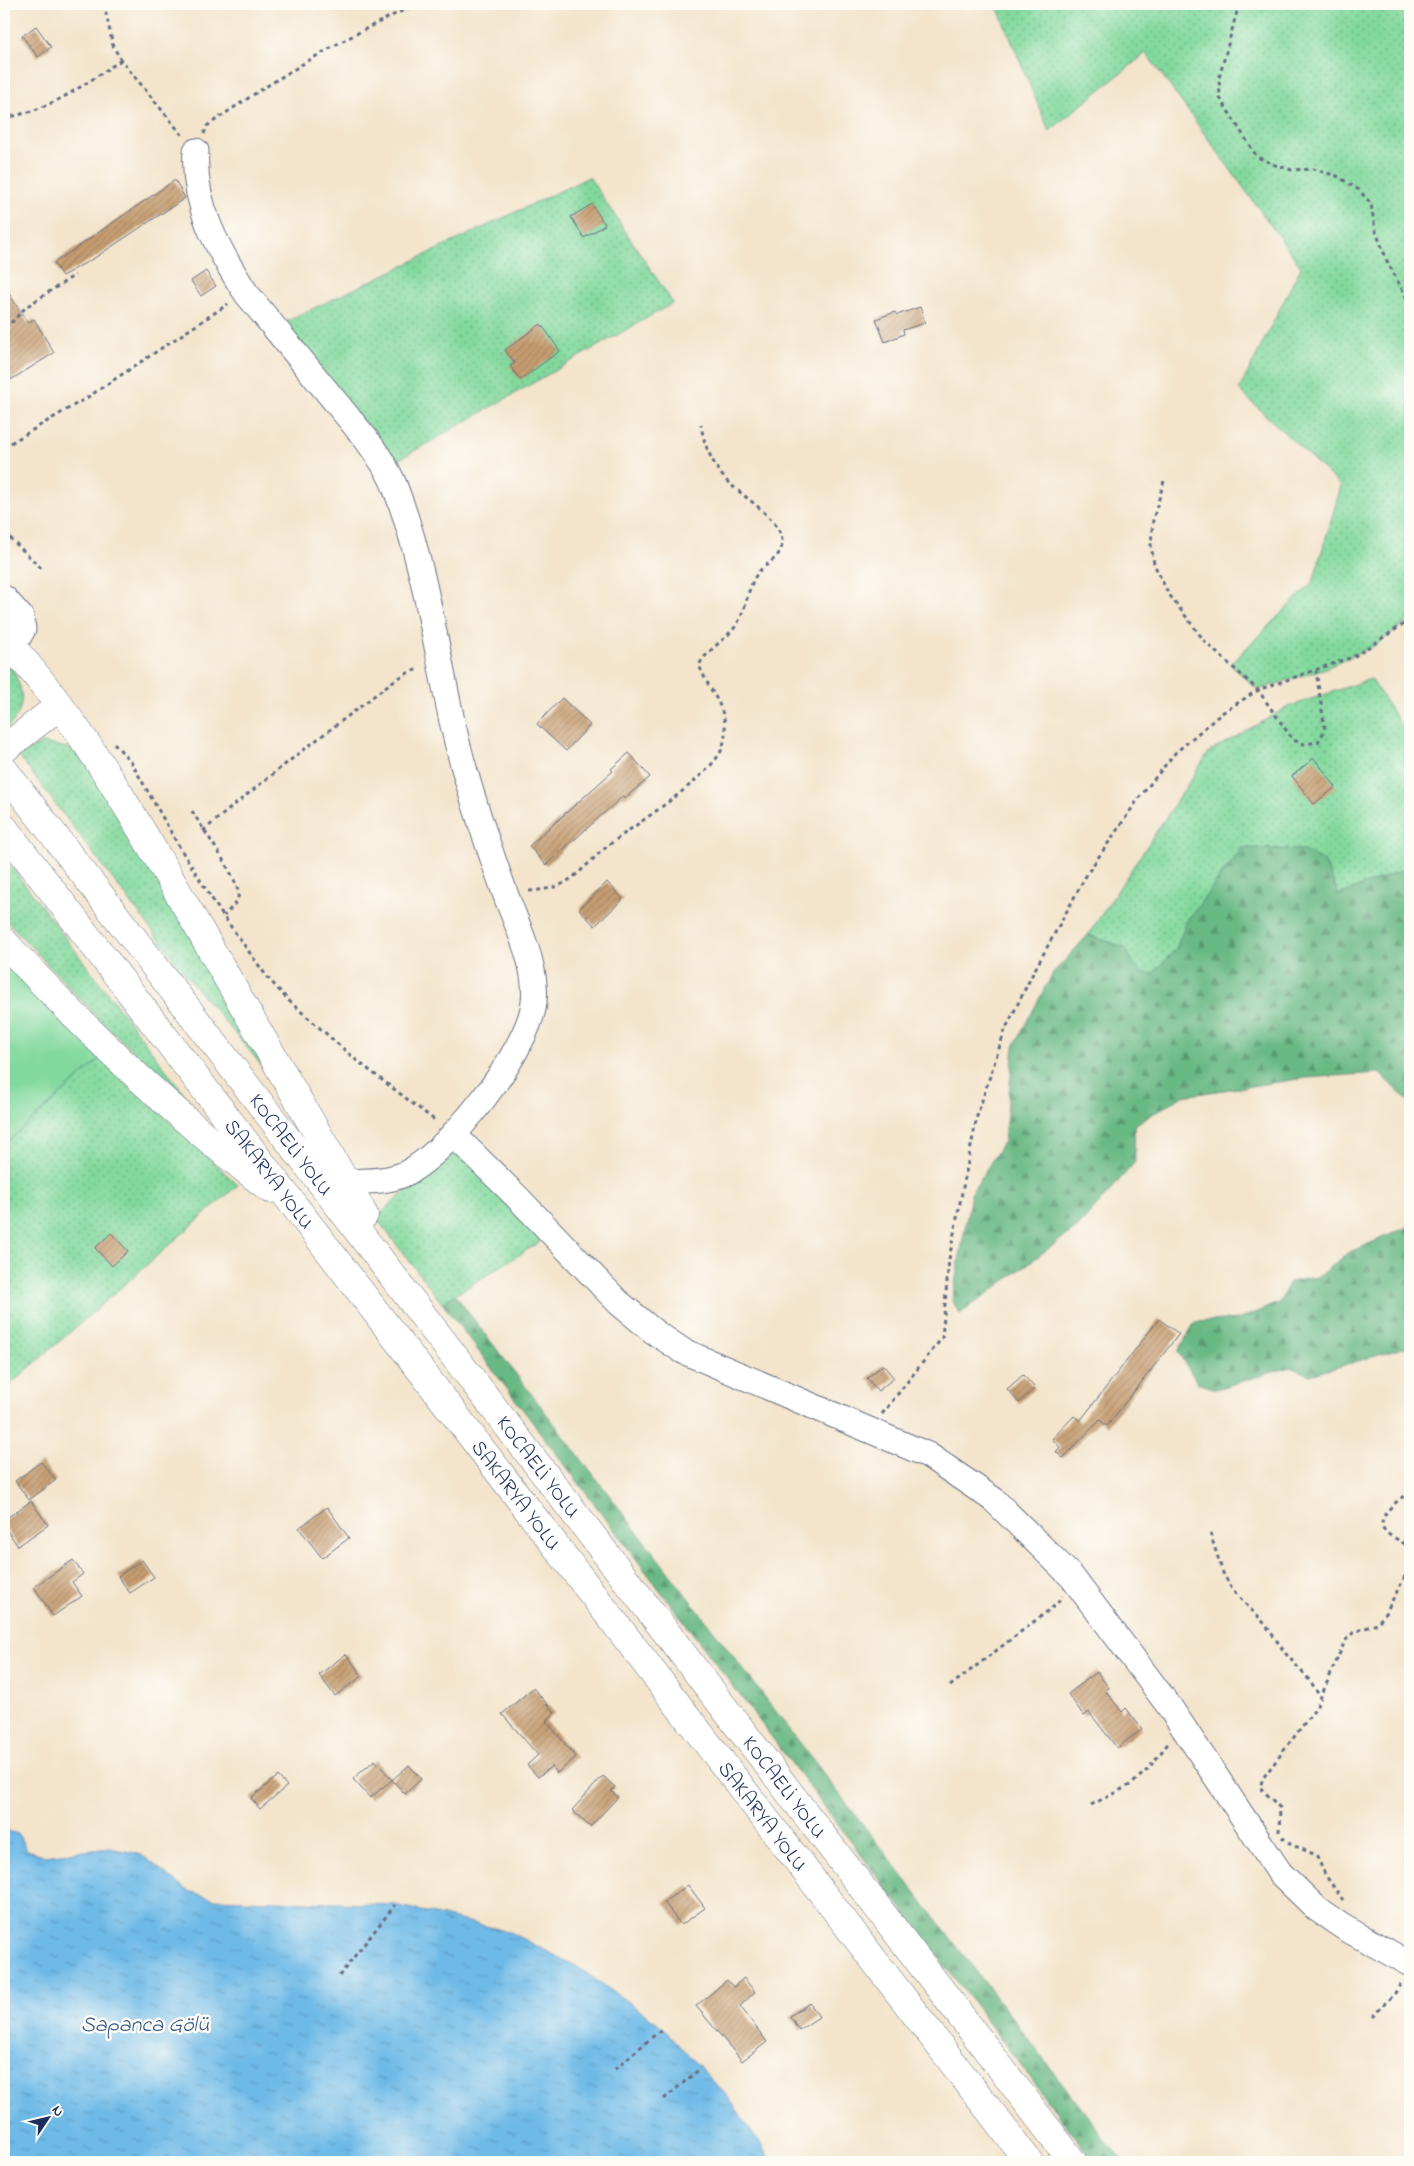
<svg xmlns="http://www.w3.org/2000/svg" width="1414" height="2166" font-family="'Indie Flower',sans-serif">
<style>
.grass{fill:url(#grass-dots);stroke:#4e847e}
.forest{fill:url(#forest-firs);stroke:#427471}
.green{fill:#82d99d;stroke:#4e847e}
.water{fill:url(#water-ripples);stroke:#4474a2}
.building{fill:url(#building-hatch)}
.lines{fill:none;stroke-linecap:round;stroke-linejoin:round}
.minor-casing{stroke:#676e84;stroke-width:27}
.highway-casing{stroke:#676e84;stroke-width:29}
.path{stroke:#676e84;stroke-width:3;stroke-dasharray:4 4;stroke-linecap:butt}
.minor{stroke:#fff;stroke-width:25}
.highway{stroke:#fff;stroke-width:28}
.labels{text-anchor:middle;stroke-width:5;stroke-linejoin:round;paint-order:stroke}
.street-label{font-size:21px;fill:#1b2f5e;stroke:#fdfcf7}
.water-label{font-size:22px;font-style:italic;fill:#345987;stroke:#fdfcf7}
</style>
<defs>
<pattern id="grass-dots" width="8" height="8" patternUnits="userSpaceOnUse" patternTransform="scale(1.25)"><rect width="8" height="8" fill="#82d99d"/><path d="M2 2h.1M6 6h.1" fill="none" stroke="#6ab083" stroke-width="1.8" stroke-linecap="round"/></pattern>
<pattern id="forest-firs" width="22" height="20" patternUnits="userSpaceOnUse" patternTransform="scale(1.25)"><rect width="22" height="20" fill="#69b984"/><path d="M5 1l3.5 6h-7zM16 11l3.5 6h-7z" fill="#56976f"/></pattern>
<pattern id="water-ripples" width="26" height="14" patternUnits="userSpaceOnUse" patternTransform="scale(1.25)"><rect width="26" height="14" fill="#6ebae7"/><path d="M2 4q2-2 4 0t4 0M15 11q2-2 4 0t4 0" fill="none" stroke="#5a98be"/></pattern>
<pattern id="building-hatch" width="6" height="6" patternUnits="userSpaceOnUse" patternTransform="scale(1.25)"><rect width="6" height="6" fill="#c79e71"/><path d="M-1 1l2-2M0 6l6-6M5 7l2-2" fill="none" stroke="#a18160"/></pattern>
</defs>
<rect width="100%" height="100%" fill="#fdfcf7"/>
<filter id="ink" filterUnits="userSpaceOnUse"><feTurbulence type="fractalNoise" baseFrequency=".02" numOctaves="2"/><feDisplacementMap in="SourceGraphic" scale="10" xChannelSelector="R" yChannelSelector="G"/><feConvolveMatrix kernelMatrix="1 2 1 2 8 2 1 2 1" color-interpolation-filters="sRGB"/></filter>
<filter id="wash" filterUnits="userSpaceOnUse"><feTurbulence type="fractalNoise" baseFrequency=".0096" numOctaves="4" result="noise"/><feDisplacementMap in="SourceGraphic" scale="20" xChannelSelector="R" yChannelSelector="G"/><feGaussianBlur stdDeviation="1.12" result="paint"/><feColorMatrix in="noise" values="0 0 0 0 0 0 0 0 0 0 0 0 0 0 0 0 0 1.4 0 .05"/><feComposite in="paint" operator="in"/></filter>
<g filter="url(#wash)">
<rect width="100%" height="100%" fill="#f3e4cb"/>
<!-- grass -->
<path class="grass" d="M996,4H1410V620L1374,646L1326,668L1258,690L1230,664L1313,582L1341,486L1239,390L1301,267L1146,53L1049,131Z
M589,177L673,303L393,463L285,322Z
M4,656C22,682 32,708 4,731Z
M1371,679L1410,739V867L1339,895L1324,861L1302,850L1242,848L1187,921L1176,949L1153,974L1139,973L1123,947L1088,935L1209,752L1290,706Z
M42,743L68,748L86,760L312,1132L254,1056L196,988L18,755Z
M4,857L195,1108L101,1021L4,918Z
M101,1058L238,1185L4,1390V1145Z
M453,1148L546,1238L442,1303L376,1218Z"/>
<!-- forest -->
<path class="forest" d="M1242,848L1302,850L1324,861L1339,895L1410,867V1103L1379,1073L1306,1078L1183,1096L1134,1125L1135,1162L1079,1226L960,1314L952,1300L971,1194L1004,1141L1014,1046L1053,973L1088,935L1124,947L1139,972L1153,974L1176,949L1187,921Z
M1410,1226V1346L1310,1375L1290,1367L1216,1389L1197,1382L1178,1352L1195,1322L1240,1319L1280,1302L1289,1282L1317,1277L1350,1252Z
M455,1295L1123,2162H1094L442,1303Z"/>
<!-- green -->
<path class="green" d="M11,964L101,1058L4,1145V970Z"/>
<!-- water -->
<path class="water" d="M4,1830L18,1834L27,1850L45,1856L109,1848L141,1854L186,1890L213,1899L395,1905L507,1931L576,1966L658,2023L728,2097L773,2162H4Z"/>
<g id="blocks">
<!-- building -->
<path class="building" d="M36,26L51,47L38,57L22,36Z
M175,180L185,198L96,257L62,276L54,263Z
M592,204L605,225L584,238L571,217Z
M206,271L216,286L201,296L191,281Z
M4,286L28,323L34,319L54,353L4,384Z
M920,307L925,323L903,330L904,334L885,342L876,319L895,312L897,315Z
M541,324L560,351L520,380L510,366L515,363L505,350Z
M562,698L590,725L566,751L537,724Z
M629,753L650,777L625,798L623,796L546,865L529,846L613,771L611,769Z
M1314,758L1336,787L1314,804L1292,776Z
M607,882L623,899L595,926L579,909Z
M111,1233L128,1251L112,1266L95,1248Z
M1159,1319L1179,1334L1107,1426L1100,1420L1063,1458L1056,1452L1060,1447L1052,1439L1074,1416L1080,1421Z
M883,1365L894,1378L878,1391L867,1378Z
M1023,1375L1035,1388L1019,1403L1007,1389Z
M41,1462L56,1480L29,1500L15,1481Z
M31,1501L48,1525L18,1546L4,1526V1520Z
M327,1507L349,1538L322,1558L299,1528Z
M73,1560L83,1574L72,1582L82,1596L53,1616L34,1587Z
M142,1560L154,1577L130,1593L118,1576Z
M346,1654L362,1676L335,1696L319,1675Z
M1097,1672L1109,1688L1105,1690L1122,1712L1126,1708L1142,1729L1117,1748L1089,1712L1084,1716L1068,1694Z
M533,1688L555,1713L546,1721L576,1757L557,1773L552,1766L538,1777L527,1765L538,1755L502,1714Z
M375,1760L392,1780L370,1798L353,1779Z
M409,1765L421,1779L405,1794L392,1780Z
M278,1776L287,1786L260,1809L251,1798Z
M603,1776L615,1787L611,1791L618,1797L590,1827L572,1810Z
M688,1885L705,1908L681,1925L664,1902Z
M744,1978L755,1992L740,2006L767,2042L742,2061L696,2006L727,1980L733,1987Z
M810,2003L819,2017L799,2030L790,2016Z"/>
</g>
</g>
<g filter="url(#ink)">
<use href="#blocks" fill-opacity="0" stroke="#676e84" stroke-width="1"/>
<g class="lines">
<defs>
<path id="minor" d="M196,151C192,204 218,250 246,293L366,439C377,454 388,469 395,487C424,562 435,643 452,721C465,779 485,837 505,893C517,926 538,966 534,1002C530,1049 446,1157 402,1175C385,1182 363,1181 346,1182
M4,598L21,617L23,629L13,647
M453,1134L518,1198L618,1302L653,1331L683,1351L928,1455L994,1500L1072,1577L1169,1706L1280,1873L1317,1909L1343,1927L1410,1964"/>
<g id="highway">
<path d="M4,638C86,727 148,841 209,946C260,1036 314,1125 364,1215"/>
<path d="M4,749L59,706"/>
<path id="s1" d="M4,770L1073,2162"/>
<path id="s2" d="M4,828L1029,2162"/>
<path d="M4,942C86,1031 174,1115 270,1189"/>
</g>
</defs>
<!-- minor casing -->
<use href="#minor" class="minor-casing"/>
<!-- highway casing -->
<use href="#highway" class="highway-casing"/>
<!-- path -->
<path class="path" d="M104,4L113,46L121,60L183,136
M1239,4L1219,78L1220,98L1257,157L1275,165L1292,170L1313,169L1337,176L1359,190L1371,204L1375,229L1387,261L1410,304
M4,118C51,110 82,86 121,60
M204,134L207,126C273,80 344,37 417,4
M4,327L13,321L26,307L75,275
M4,447L88,397L228,304
M1164,481L1153,520L1151,545L1154,564L1168,593L1206,643L1258,690L1293,740L1304,744L1318,742L1325,730L1316,671
M4,532L41,568
M114,743L131,762L180,848L221,913L268,978L288,1000L356,1060L437,1122
M192,811C201,827 243,884 238,897C236,904 228,911 224,916
M203,831C253,789 304,749 356,710C375,696 397,674 420,669
M529,891C541,890 551,889 562,884C579,876 594,856 609,845C634,825 715,775 723,746C732,710 711,696 699,665C708,649 724,641 735,627C747,611 746,590 757,574C763,566 774,561 779,553C796,526 740,496 725,479C712,463 704,445 701,425
M882,1414L942,1338L949,1259L977,1116L1005,1030L1032,975L1087,874L1139,798L1175,753L1222,713L1258,690L1355,656L1410,620
M1410,1491C1398,1501 1367,1521 1391,1536C1398,1540 1406,1543 1410,1550
M1210,1533L1223,1573L1233,1591L1265,1624L1286,1654L1311,1682L1320,1697
M950,1686L1057,1604L1062,1596
M1091,1805L1132,1784L1148,1769L1170,1741
M1279,1832L1280,1808L1260,1787L1263,1778L1316,1708L1345,1641L1354,1632L1377,1624L1386,1612L1410,1567
M1282,1837L1290,1844L1316,1855L1326,1876L1343,1900
M339,1976L395,1905
M1372,2017L1395,1993L1401,1983
M615,2069L663,2028
M664,2099L701,2068"/>
<!-- minor -->
<use href="#minor" class="minor"/>
<!-- highway -->
<use href="#highway" class="highway"/>
</g>
</g>
<g class="labels">
<!-- street labels -->
<g class="street-label">
<text dy="7" stroke="none"><textPath href="#s1" startOffset="472">KOCAELİ YOLU</textPath></text>
<text dy="7" stroke="none"><textPath href="#s2" startOffset="436">SAKARYA YOLU</textPath></text>
<text dy="7" stroke="none"><textPath href="#s1" startOffset="878">KOCAELİ YOLU</textPath></text>
<text dy="7" stroke="none"><textPath href="#s2" startOffset="841">SAKARYA YOLU</textPath></text>
<text dy="7" stroke="none"><textPath href="#s1" startOffset="1282">KOCAELİ YOLU</textPath></text>
<text dy="7" stroke="none"><textPath href="#s2" startOffset="1246">SAKARYA YOLU</textPath></text>
</g>
<!-- water labels -->
<g class="water-label">
<text x="145" y="2031">Sapanca Gölü</text>
</g>
</g>
<!-- margin -->
<rect width="1414" height="2166" fill="none" stroke="#fdfcf7" stroke-width="20"/>
<!-- north arrow -->
<g transform="translate(48 2118) rotate(55)" stroke="#fdfcf7" stroke-width="4" paint-order="stroke">
<path d="M0-4L9 19L0 12L-9 19Z" fill="#1b2f5e"/>
<text y="-8" font-size="14" font-weight="bold" text-anchor="middle" fill="#1b2f5e">N</text>
</g>
</svg>
